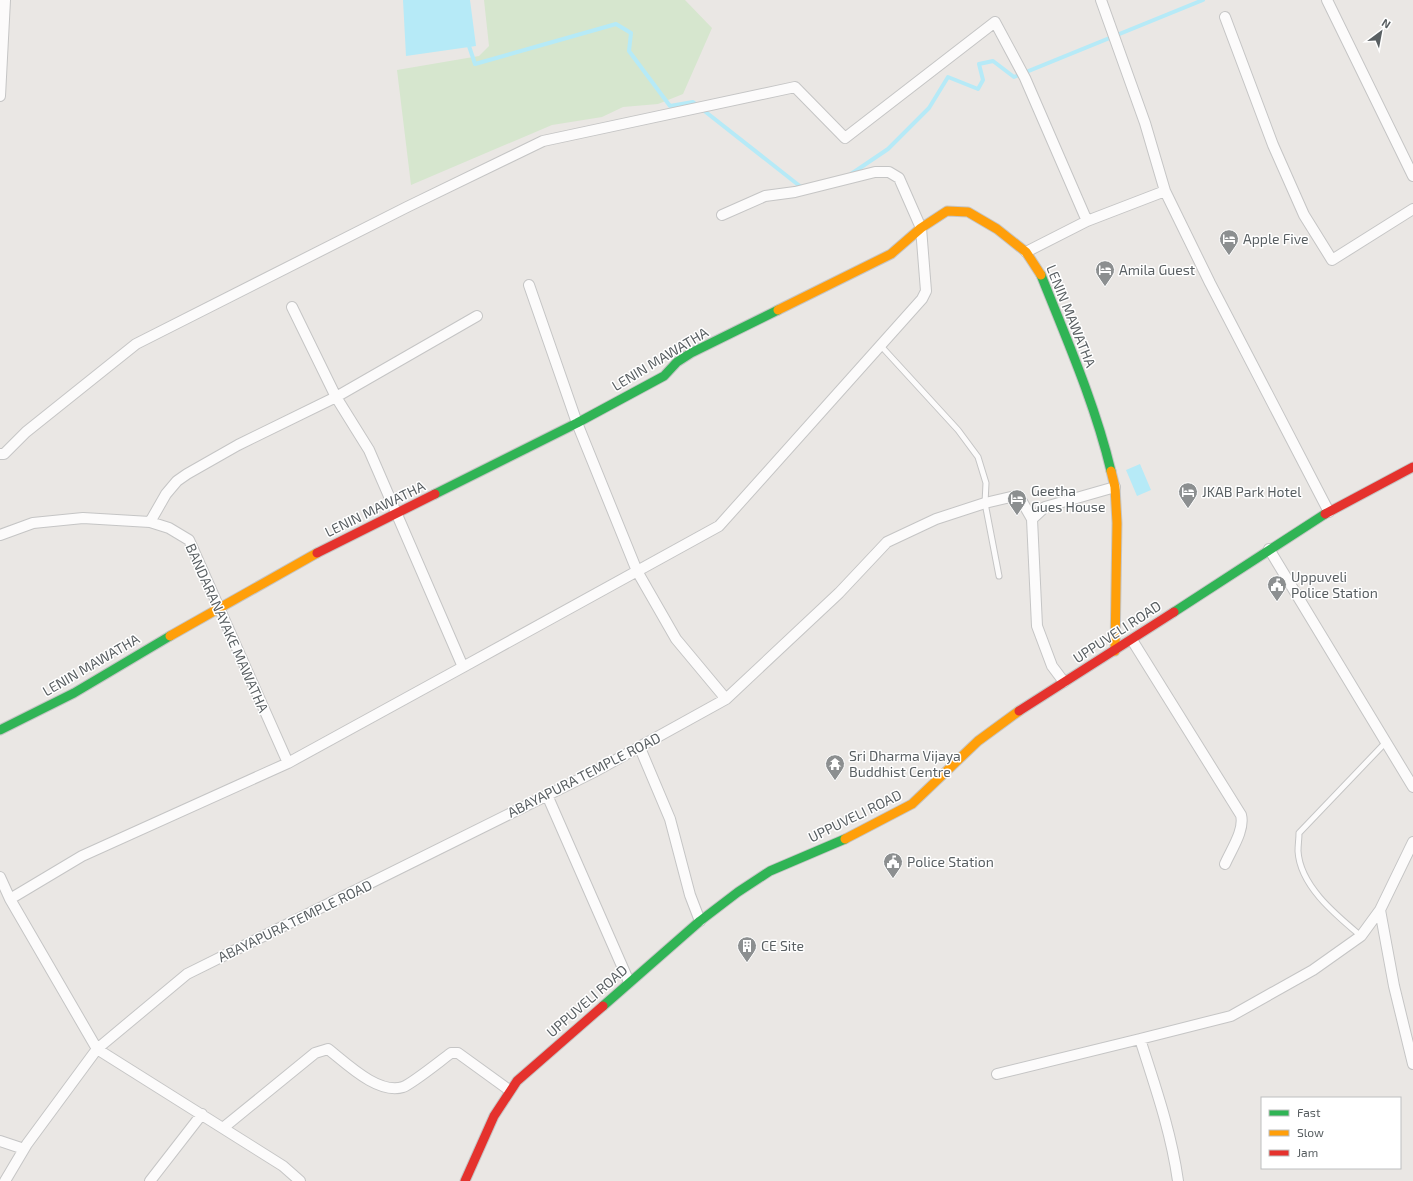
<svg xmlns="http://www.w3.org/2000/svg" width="1413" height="1181" font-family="'Exo 2',sans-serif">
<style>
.green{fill:#d6e6ce}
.water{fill:#b6eaf7}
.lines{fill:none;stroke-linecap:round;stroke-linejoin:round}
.stream{stroke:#b6eaf7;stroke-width:4}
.lane-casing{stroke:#c5c5c5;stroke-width:7}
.street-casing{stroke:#c5c5c5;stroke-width:12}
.fast-casing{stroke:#c5c5c5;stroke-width:11}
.slow-casing{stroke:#c5c5c5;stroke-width:11}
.jam-casing{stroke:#c5c5c5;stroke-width:11}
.lane{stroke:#fcfbfb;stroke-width:5}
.street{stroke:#fcfbfb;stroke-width:10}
.fast{stroke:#30b455;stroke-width:9}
.slow{stroke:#ff9f0a;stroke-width:9}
.jam{stroke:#e5322d;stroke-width:9}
.labels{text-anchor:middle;stroke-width:3;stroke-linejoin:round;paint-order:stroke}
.poi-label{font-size:14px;fill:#595f62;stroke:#fff;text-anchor:start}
.street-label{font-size:14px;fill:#595f62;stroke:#fff}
</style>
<rect width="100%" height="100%" fill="#eae7e4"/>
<!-- green -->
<path class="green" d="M484,0H685L712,28L683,94L658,104L623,107L602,117L552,125L411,185L397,70L479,56L489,46Z"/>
<!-- water -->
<path class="water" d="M403,0H470L476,46L406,56Z
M1140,464L1151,490L1137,496L1126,470Z"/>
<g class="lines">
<!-- stream -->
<path class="stream" d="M468,43L475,64L616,24L631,33L629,51L670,106L693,102L801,187L804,186
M851,174L888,149L929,108L948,77L978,89L983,80L979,64L993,61L1014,77L1203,0"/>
<defs>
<path id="lane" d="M881,346L958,430L978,457L986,483L985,503L999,576
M1361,936C1336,915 1300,886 1298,851C1298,845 1299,839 1299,833L1386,742"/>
<path id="street" d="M1101,0L1145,123L1165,191L1210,283L1329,512
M1327,0L1413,176
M1225,17L1273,145L1304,215L1332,260L1413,209
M0,96L5,0
M1026,252L1087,221L1165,191
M529,285L577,423L637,571L676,639L726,699
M292,307L336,397L369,450L463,667L719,526L922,299L926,291L921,228L899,178L889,172H875L795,192L765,196L722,215
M0,454H4L26,432L136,344L407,207L543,141L795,87L845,138L995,22L1025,78L1087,221
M1032,519L1045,507L1115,487
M150,522L166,494L177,481L187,474L238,445L336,397L477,316
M0,535L33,523L83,518L150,522L169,528L189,540L288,763
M1269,549L1413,787
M1132,640L1241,815C1245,830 1231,850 1225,864
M640,748L670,819L690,895L700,921
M547,795L629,982
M1413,842L1380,910L1394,986L1413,1064
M0,877L10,899L97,1049L283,1166L300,1181
M10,899L82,856L288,763L463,667
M1140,1039L1231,1016L1313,970L1361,936L1380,910
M997,1074L1140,1039C1155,1086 1171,1131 1178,1181
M223,1128L315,1053L328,1049C346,1063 378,1095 403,1087C413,1083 440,1061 451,1053H458L509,1090
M0,1141L24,1149
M5,1181L27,1144L97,1049L187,974L594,772L726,699L839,593L887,542L936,519L985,503L1015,496L1020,498L1032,519L1037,626L1052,666L1064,682
M150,1181L202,1114"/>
<path id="fast" d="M1041,275C1067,340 1095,404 1111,471
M435,494L577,423L664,376L677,362L691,353L778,310
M1174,612L1325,514
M0,730L74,693L170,636
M603,1006L700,921L738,892L770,871L845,839"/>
<path id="slow" d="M778,310L891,254L921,228L947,211L968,212L997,229L1026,252L1041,275
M1111,471L1115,487L1117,523L1115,651
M170,636L317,553
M845,839L912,804L978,741L1019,711"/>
<path id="jam" d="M1325,514L1413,467
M317,553L435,494
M1019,711L1174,612
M465,1181L494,1116L517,1081L603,1006"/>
</defs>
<!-- lane casing -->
<use href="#lane" class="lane-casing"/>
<!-- street casing -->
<use href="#street" class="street-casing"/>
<!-- fast casing -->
<use href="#fast" class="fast-casing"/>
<!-- slow casing -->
<use href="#slow" class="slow-casing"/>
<!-- jam casing -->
<use href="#jam" class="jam-casing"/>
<!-- lane -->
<use href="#lane" class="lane"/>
<!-- street -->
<use href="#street" class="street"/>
<!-- fast -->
<use href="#fast" class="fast"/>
<!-- slow -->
<use href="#slow" class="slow"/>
<!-- jam -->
<use href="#jam" class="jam"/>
</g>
<!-- icons -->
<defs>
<symbol id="hotel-pin" viewBox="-11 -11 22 30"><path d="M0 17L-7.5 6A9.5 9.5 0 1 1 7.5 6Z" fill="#8c8f90" stroke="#fff"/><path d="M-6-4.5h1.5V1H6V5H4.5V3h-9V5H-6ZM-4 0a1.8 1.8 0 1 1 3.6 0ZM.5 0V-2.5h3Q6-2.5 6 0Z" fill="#fff"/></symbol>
<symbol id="civic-pin" viewBox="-11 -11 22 30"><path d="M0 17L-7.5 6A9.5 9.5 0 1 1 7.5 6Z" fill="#8c8f90" stroke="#fff"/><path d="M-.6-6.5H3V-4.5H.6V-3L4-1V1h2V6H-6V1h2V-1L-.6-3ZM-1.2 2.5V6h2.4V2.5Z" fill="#fff"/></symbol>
<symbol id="temple-pin" viewBox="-11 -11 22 30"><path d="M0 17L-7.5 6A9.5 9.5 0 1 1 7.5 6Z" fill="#8c8f90" stroke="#fff"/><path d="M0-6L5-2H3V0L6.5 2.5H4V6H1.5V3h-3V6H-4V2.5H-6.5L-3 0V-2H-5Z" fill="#fff"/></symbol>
<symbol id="building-pin" viewBox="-11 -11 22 30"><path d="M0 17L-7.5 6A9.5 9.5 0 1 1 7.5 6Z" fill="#8c8f90" stroke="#fff"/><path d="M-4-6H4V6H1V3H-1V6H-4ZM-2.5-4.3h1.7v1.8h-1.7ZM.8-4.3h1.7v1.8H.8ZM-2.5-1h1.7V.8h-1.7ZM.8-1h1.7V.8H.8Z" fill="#fff"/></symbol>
</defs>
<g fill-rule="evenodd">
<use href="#hotel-pin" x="1218" y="228" width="22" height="30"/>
<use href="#hotel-pin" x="1094" y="259" width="22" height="30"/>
<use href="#hotel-pin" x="1177" y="481" width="22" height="30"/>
<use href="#hotel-pin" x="1006" y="488" width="22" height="30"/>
<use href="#civic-pin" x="1266" y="574" width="22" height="30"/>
<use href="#temple-pin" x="824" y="753" width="22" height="30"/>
<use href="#civic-pin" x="882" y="851" width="22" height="30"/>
<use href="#building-pin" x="736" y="935" width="22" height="30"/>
</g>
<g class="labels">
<!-- poi labels -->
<g class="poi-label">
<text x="1243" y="244">Apple Five</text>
<text x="1119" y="275">Amila Guest</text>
<text x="1031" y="496">Geetha<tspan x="1031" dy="16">Gues House</tspan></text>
<text x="1202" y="497">JKAB Park Hotel</text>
<text x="1291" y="582">Uppuveli<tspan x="1291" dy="16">Police Station</tspan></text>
<text x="849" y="761">Sri Dharma Vijaya<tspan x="849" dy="16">Buddhist Centre</tspan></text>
<text x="907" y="867">Police Station</text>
<text x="761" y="951">CE Site</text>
</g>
<!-- street labels -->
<g class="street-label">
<text transform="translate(1071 316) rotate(68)" y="5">LENIN MAWATHA</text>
<text transform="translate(660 359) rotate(-31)" y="5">LENIN MAWATHA</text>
<text transform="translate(375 509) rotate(-26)" y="5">LENIN MAWATHA</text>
<text transform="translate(227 628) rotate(66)" y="5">BANDARANAYAKE MAWATHA</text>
<text transform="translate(1117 632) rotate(-33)" y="5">UPPUVELI ROAD</text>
<text transform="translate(91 665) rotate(-30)" y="5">LENIN MAWATHA</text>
<text transform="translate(584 775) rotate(-27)" y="5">ABAYAPURA TEMPLE ROAD</text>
<text transform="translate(855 816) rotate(-26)" y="5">UPPUVELI ROAD</text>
<text transform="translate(295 921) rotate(-26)" y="5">ABAYAPURA TEMPLE ROAD</text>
<text transform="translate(587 1001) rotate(-41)" y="5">UPPUVELI ROAD</text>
</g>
</g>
<!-- legend -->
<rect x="1261" y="1097" width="140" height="72" fill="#ffffff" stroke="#bdbfc0"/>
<rect x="1269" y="1110" width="20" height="6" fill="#30b455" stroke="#bdbfc0"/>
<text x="1297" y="1117" font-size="12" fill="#595f62">Fast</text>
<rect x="1269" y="1130" width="20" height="6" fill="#ff9f0a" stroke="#bdbfc0"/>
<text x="1297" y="1137" font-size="12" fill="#595f62">Slow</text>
<rect x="1269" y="1150" width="20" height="6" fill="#e5322d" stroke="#bdbfc0"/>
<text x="1297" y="1157" font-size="12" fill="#595f62">Jam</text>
<!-- north arrow -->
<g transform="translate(1381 32) rotate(32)" stroke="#ffffff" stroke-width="3" paint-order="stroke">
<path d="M0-3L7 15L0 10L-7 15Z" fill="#595f62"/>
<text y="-6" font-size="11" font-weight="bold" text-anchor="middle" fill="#595f62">N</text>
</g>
</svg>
